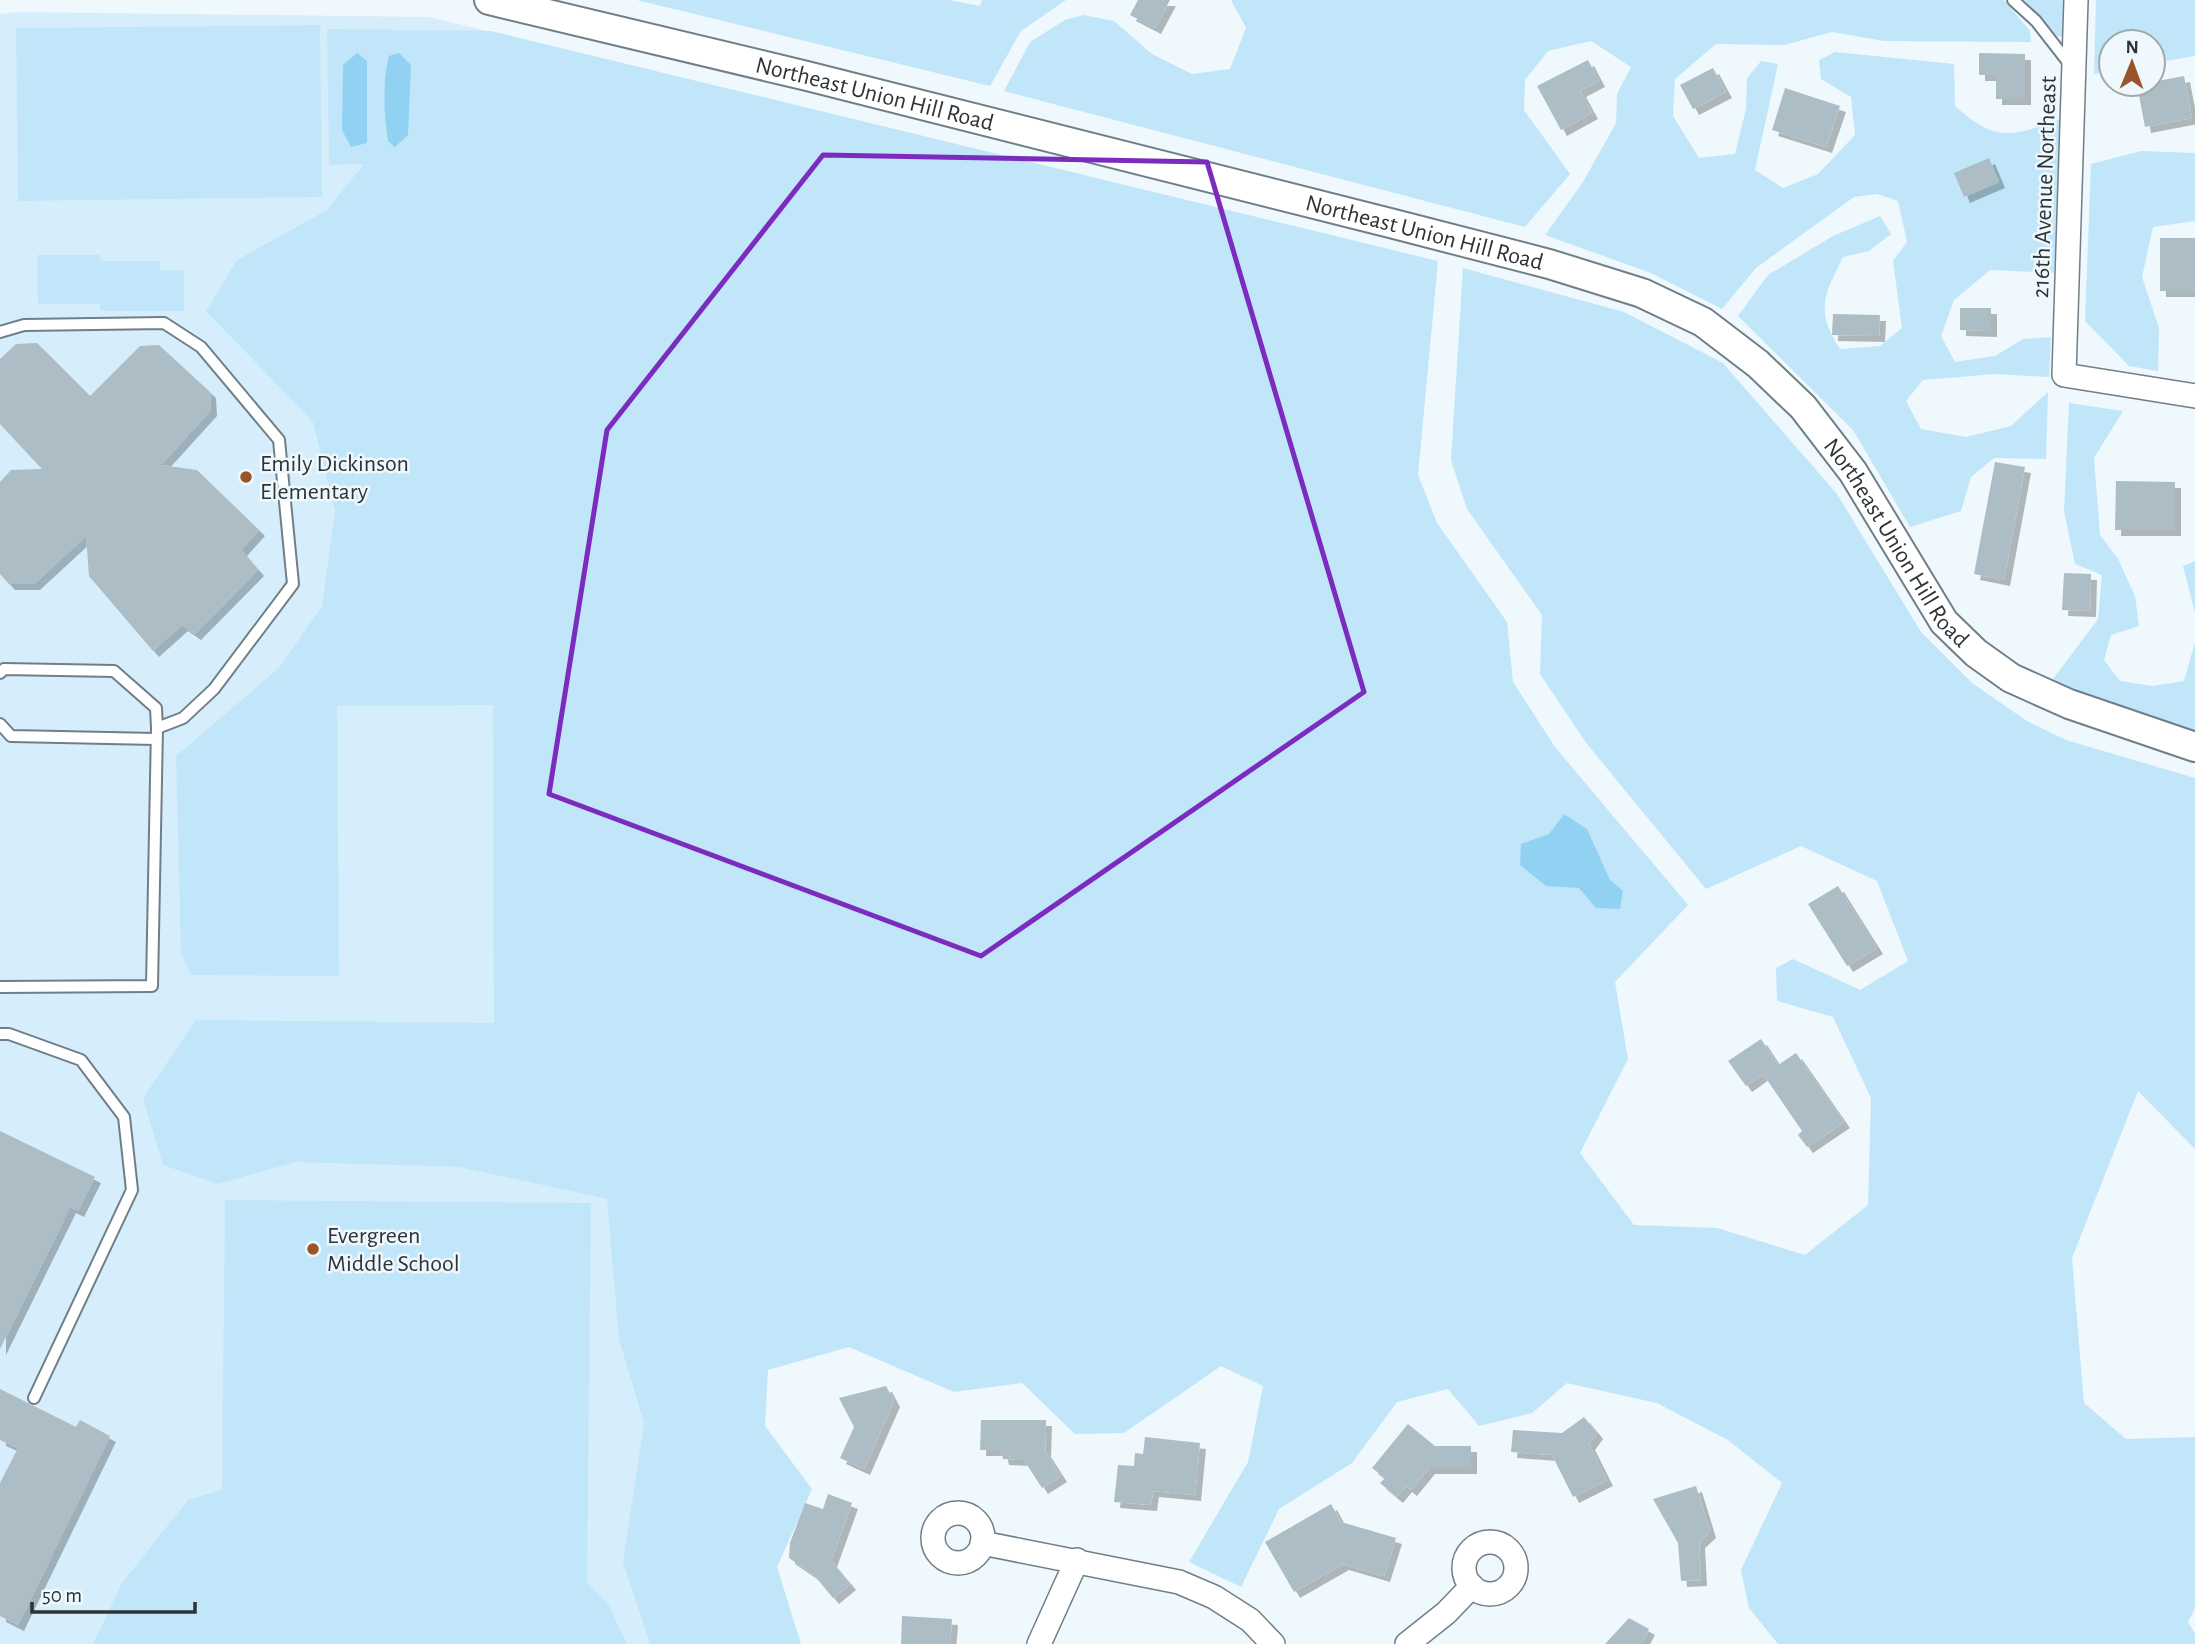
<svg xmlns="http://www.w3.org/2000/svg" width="2195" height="1644" font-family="'Alegreya Sans',sans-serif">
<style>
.built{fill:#d6eefb}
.green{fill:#c1e6f9}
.water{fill:#91d2f3}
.building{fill:#adbdc5;filter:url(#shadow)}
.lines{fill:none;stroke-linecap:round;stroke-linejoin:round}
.service-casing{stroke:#707f87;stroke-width:14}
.minor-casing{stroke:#707f87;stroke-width:26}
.tertiary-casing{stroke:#707f87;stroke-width:32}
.service{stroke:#fff;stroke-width:10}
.minor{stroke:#fff;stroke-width:23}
.tertiary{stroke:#fff;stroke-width:28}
.marked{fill:none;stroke:#7b2cbf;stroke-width:5;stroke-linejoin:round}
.poi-dot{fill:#995527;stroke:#eef8fd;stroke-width:2.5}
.labels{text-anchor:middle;stroke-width:5;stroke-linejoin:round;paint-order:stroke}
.street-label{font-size:24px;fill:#2d3336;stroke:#eef8fd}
.poi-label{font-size:24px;fill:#2d3336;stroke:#eef8fd;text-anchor:start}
</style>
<defs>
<filter id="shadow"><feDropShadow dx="6" dy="6" stdDeviation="0" flood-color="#0004"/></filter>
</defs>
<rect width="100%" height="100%" fill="#eef8fd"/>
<!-- built -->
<path class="built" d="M18,12L429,17L1364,243L731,1335L729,1644H0V14Z"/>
<!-- green -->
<path class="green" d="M637,0H949L980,6L982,0H1066L1021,31L990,86Z
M1231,0H2004L2030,31L2031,42L1884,41L1832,32L1784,45L1716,44L1675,79L1673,116L1699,158L1735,154L1746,109L1747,78L1761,61L1778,64L1755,170L1783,188L1818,174L1855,135L1851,97L1821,79L1819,60L1835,52L1954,64L1955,106C1997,144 2013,136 2063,118L2054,273L1990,270L1954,300L1941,336L1955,362L1995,356L2023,339L2051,337L2049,377L1996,374L1923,380L1906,401L1921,429L1966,437L2011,426L2048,392L2046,459L1994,458L1971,477L1961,511L1910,527L1853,430L1738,316L1768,275L1833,236L1880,216L1891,234L1869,251L1843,257C1824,295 1815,311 1840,349L1880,346L1902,328L1893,261L1907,242L1898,201L1877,194L1854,197L1756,268L1722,309L1651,273L1545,235L1583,182L1616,123L1617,94L1631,67L1591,41L1548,51L1525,80L1524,110L1570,174L1525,227L1004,91L1030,42L1065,20L1083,15L1114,21L1152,54L1192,74L1230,69L1246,28Z
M2024,0H2067V37L2057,36Z
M2096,0H2195V56L2153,63V42H2111V71L2094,74Z
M320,25L322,197L18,201L16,28Z
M327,29L491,31L1438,261L1418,475L1437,523L1507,622L1513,682L1555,747L1688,905L1615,982L1628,1059L1580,1153L1634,1225L1717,1228L1805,1255L1868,1205L1871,1098L1833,1017L1777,1001L1776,968L1793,959L1860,990L1908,961L1877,881L1801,846L1706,889L1587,744L1540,674L1542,615L1467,509L1451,460L1463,268L1624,312L1723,363L1837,494L1921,632L1972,683L2027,721L2066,740L2195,778V1149L2138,1091L2072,1258L2084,1403L2126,1439L2195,1437V1608L2188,1622L2195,1634V1644H1778L1749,1608L1741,1570L1782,1483L1728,1440L1657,1403L1567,1383L1532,1413L1479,1426L1448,1389L1397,1402L1352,1463L1279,1509L1241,1587L1189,1562L1248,1462L1263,1386L1221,1366L1124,1433L1075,1434L1022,1383L954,1392L849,1347L768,1370L765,1426L812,1489L777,1567L801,1644H650L623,1562L644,1423L619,1339L607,1199L460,1167L296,1162L218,1184L163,1165L143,1098L196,1020L494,1023L493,705L337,706L339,976L191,975L181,953L176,756L279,668L322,606L335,511L313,422L206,311L237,260L327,210L364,164L329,165Z
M2141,151L2195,153V221L2153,227L2142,277L2159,328L2158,371L2129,366L2085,321L2091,164Z
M37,255H100L101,261H160V270H184V311H100V304H38Z
M2069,403L2123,411L2094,458L2100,535L2118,559L2135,596L2139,626L2111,635L2104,660L2120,681L2153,686L2184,681L2195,642V738L2076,695L2053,679L2098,619L2102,575L2075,564L2064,511Z
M2195,561V613L2183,566Z
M225,1200L591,1203L587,1583L608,1604L627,1644H93L122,1583L188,1500L222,1490Z"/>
<!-- water -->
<path class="water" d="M357,53L367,61V143L351,147L342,130L343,65Z
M399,53L411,65L408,135L395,147L388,141C384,114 382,82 389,56Z
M1564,814L1587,829L1610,880L1623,891L1620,909L1596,908L1579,888L1546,886L1520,865L1521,844L1549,834Z"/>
<!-- building -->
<path class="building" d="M1138,0H1170L1155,28L1130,15Z
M1979,53L2025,54V99H1996V75H1979Z
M1588,60L1599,81L1580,91L1592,113L1561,130L1537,86Z
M1713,68L1726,92L1693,109L1680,85Z
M2184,76L2192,118L2145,127L2137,85Z
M1785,88L1840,106L1826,147L1772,130Z
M1989,158L1999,182L1964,197L1954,173Z
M2160,238H2195V291H2160Z
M1960,308H1991V331L1960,330Z
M1833,314L1880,315L1879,336L1832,335Z
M37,343L90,396L140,346L159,345L210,392L211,410L161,465L197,470L259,530L241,550L258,570L195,634L182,625L153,651L89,576L86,536L34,584H9L0,574V482L11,470L42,469L0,424V359L16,344Z
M1995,462L2025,467L2004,580L1974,574Z
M2116,481L2175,482V530H2115Z
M2064,573L2091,574L2090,611L2062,610Z
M1838,886L1877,948L1847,966L1808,904Z
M1761,1039L1778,1065L1796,1053L1844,1122L1807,1147L1798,1135L1802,1131L1763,1074L1746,1086L1728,1061Z
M0,1131L95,1177L78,1211L70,1207L0,1349Z
M886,1386L894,1401L864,1469L840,1458L854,1427L839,1398Z
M0,1389L76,1427L80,1420L110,1436L18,1625L0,1616V1483L18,1448L0,1440Z
M1584,1417L1597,1433L1589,1444L1607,1480L1573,1497L1552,1455L1511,1452L1513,1430L1562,1433Z
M981,1420H1046L1045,1451L1061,1476L1042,1488L1024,1460L1003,1459L1001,1450H980Z
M1408,1424L1435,1446H1471V1468H1429L1411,1490L1406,1486L1397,1497L1380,1483L1385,1478L1372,1468Z
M1145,1437L1200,1443L1195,1495L1153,1491L1151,1505L1114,1502L1118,1465L1134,1466L1135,1453L1143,1454Z
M1696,1486L1710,1532L1699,1542L1701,1580L1681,1581L1678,1543L1653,1499Z
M828,1494L852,1503L831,1561L850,1584L833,1598L814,1575L789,1558L790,1543L805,1503L823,1509Z
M1331,1504L1341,1522L1396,1538L1384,1576L1343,1564L1294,1592L1265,1542Z
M902,1616L952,1619L950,1644H901Z
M1629,1618L1649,1629L1641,1644H1605Z"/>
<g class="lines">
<defs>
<path id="service" d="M2013,0L2036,21L2071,66
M0,332L24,325L164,323L201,347L279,440L293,584L214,689L183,718L157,728
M0,673L4,669L114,671L156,708L157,728L152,986L0,987
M0,724L11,736L156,739
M0,1034H9L81,1060L124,1117L132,1190L34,1398"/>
<path id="minor" d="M2076,0L2064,375L2195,396
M933 1538a25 25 0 1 1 50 0a25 25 0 1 1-50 0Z
M1464 1568a26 26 0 1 1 52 0a26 26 0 1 1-52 0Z
M982,1543L1179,1582L1214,1597L1250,1620L1273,1644
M1039,1644L1077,1560
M1407,1644L1446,1613L1472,1586"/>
<g id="tertiary">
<path id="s1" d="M489,0L807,76L1394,224L1549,264L1642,293L1703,322L1758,364L1803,407L1853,472L1944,622L1976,653L2011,678L2069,704L2195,747"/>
</g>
</defs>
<!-- service casing -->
<use href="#service" class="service-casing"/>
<!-- minor casing -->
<use href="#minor" class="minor-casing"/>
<!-- tertiary casing -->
<use href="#tertiary" class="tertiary-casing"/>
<!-- service -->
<use href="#service" class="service"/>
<!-- minor -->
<use href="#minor" class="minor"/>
<!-- tertiary -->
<use href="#tertiary" class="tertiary"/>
</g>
<!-- marked area -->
<path class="marked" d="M823,155L1207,162L1364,692L981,956L549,794L607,430Z"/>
<!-- markers -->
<g class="poi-dot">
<circle cx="246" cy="477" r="7"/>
<circle cx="313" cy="1249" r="7"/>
</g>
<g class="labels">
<!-- street labels -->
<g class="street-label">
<text dy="8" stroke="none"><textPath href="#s1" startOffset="397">Northeast Union Hill Road</textPath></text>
<text transform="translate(2044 187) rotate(-88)" y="8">216th Avenue Northeast</text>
<text dy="8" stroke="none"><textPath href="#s1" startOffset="964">Northeast Union Hill Road</textPath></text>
<text dy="8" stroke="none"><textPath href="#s1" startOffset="1554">Northeast Union Hill Road</textPath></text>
</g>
<!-- poi labels -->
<g class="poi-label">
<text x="260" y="471">Emily Dickinson<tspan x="260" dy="28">Elementary</tspan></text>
<text x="327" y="1243">Evergreen<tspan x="327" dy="28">Middle School</tspan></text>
</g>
</g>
<!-- north arrow -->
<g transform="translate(2132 63) rotate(1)"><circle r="33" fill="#eef8fd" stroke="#a1a9ad" stroke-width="2"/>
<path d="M0-5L12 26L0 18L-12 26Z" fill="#995527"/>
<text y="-10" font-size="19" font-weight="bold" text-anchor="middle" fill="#2d3336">N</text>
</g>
<!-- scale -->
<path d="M32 1602v10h163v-10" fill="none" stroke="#2d3336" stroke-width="3.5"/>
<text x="42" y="1602" font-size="21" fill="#2d3336" stroke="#eef8fd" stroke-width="5" paint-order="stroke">50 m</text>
</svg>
